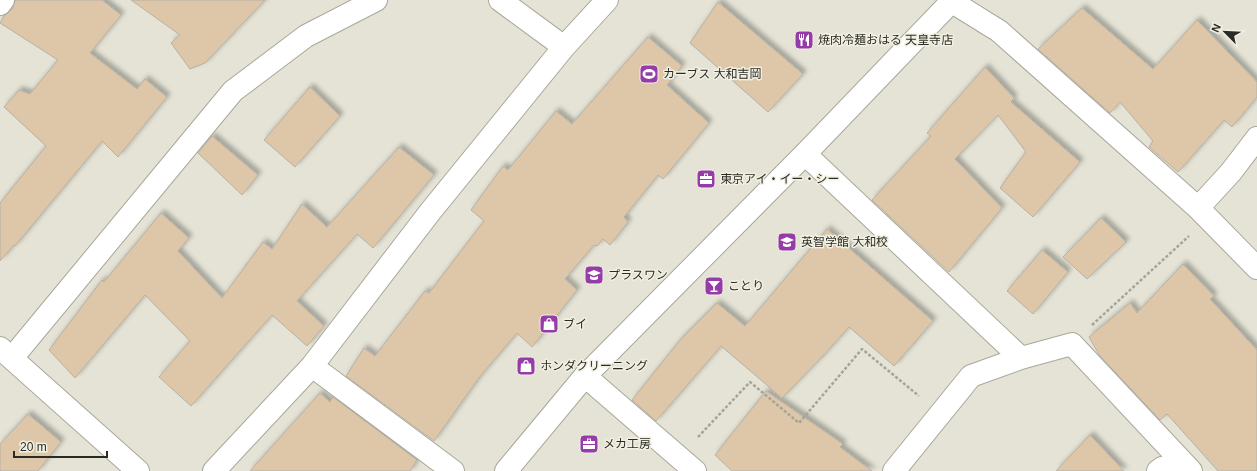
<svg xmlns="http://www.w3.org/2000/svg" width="1257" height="471" font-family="Helvetica,'Noto Sans JP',sans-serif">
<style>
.building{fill:#ddc7a8;stroke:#b8b0a4;filter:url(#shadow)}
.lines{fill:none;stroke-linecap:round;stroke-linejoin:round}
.minor-casing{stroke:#a8a89a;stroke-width:24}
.tertiary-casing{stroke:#a8a89a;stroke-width:24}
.path{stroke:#a5a499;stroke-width:2.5;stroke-dasharray:3 2;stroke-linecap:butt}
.minor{stroke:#fff;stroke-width:22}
.tertiary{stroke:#fff;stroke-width:22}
.labels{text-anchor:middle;stroke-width:3;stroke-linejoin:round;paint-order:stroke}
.poi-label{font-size:12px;fill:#2b2b25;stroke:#f1f0e2;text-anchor:start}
</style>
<defs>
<filter id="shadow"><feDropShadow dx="3.5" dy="-3.5" stdDeviation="2" flood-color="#0004"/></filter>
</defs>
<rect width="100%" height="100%" fill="#e4e3d5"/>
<!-- building -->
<path class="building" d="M15,0H102L121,15L90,53L137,89L145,79L167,97L118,157L102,141L15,246L14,245L0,261V203L46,146L4,107L19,90L30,94L58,60L0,23L4,16L13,8Z
M131,0H265L205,63L190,69L171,43L180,35Z
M718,2L803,74L768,112L690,43Z
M1082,8L1153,69L1197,20L1257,82V97L1232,127L1224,120L1178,172L1149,147L1153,141L1120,102L1110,113L1038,49Z
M648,37L682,66L667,85L709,123L663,179L658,175L624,217L628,222L610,245L603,239L597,246L594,245L565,279L577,290L532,347L517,333L478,379L434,441L346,376L364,348L375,356L425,291L429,293L484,221L471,210L503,166L508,170L556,111L572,124Z
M985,67L1014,98L1011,102L1080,162L1033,217L1000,188L1026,152L998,115L955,159L1002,208L949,272L872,200L931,136L927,133Z
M310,87L340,116L295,167L264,140Z
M212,136L258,175L242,195L198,153Z
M399,147L434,175L373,248L357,234L297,301L324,326L307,346L272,315L191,406L159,377L190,341L145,295L75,378L49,350L102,280L104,282L161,213L189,238L178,251L222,298L263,242L272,249L302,204L327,227Z
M1101,218L1126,242L1087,279L1063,257Z
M827,229L933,321L894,366L849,327L822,357L782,398L721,346L656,421L632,400L681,339L717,303L745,326Z
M1042,250L1068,272L1033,314L1007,291Z
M1183,264L1214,296L1210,299L1257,350V471H1218L1167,414L1160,420L1100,356L1089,337L1130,303L1137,313Z
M766,391L843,444L840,447L872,471H732L715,455Z
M320,393L330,402L333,397L417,460L410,471H250Z
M28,414L61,442L38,471H0V444Z
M1090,435L1124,471H1056Z"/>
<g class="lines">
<defs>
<path id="minor" d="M500,0L564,47
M949,0L999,31L1198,208L1257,268
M0,4L3,0
M805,154L1021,358
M1198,208L1231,172L1257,138
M0,348L138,471
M12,358L233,91L306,36L376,0
M312,366L453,471
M585,376L695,471
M214,471L312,366L430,212L564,47L607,0
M894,471L971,376L1021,358L1072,344L1191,471
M1158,471L1162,468L1183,463"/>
<path id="tertiary" d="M506,471L585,376L805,154L953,0"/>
</defs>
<!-- minor casing -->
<use href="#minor" class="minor-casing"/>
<!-- tertiary casing -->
<use href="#tertiary" class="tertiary-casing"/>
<!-- path -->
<path class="path" d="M1092,325L1189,236
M698,437L750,382L799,423L862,349L919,396"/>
<!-- minor -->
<use href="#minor" class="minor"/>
<!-- tertiary -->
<use href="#tertiary" class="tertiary"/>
</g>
<!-- icons -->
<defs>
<symbol id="restaurant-square" viewBox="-11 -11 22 22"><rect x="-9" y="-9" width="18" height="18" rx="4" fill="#953ca8" stroke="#f1f0e2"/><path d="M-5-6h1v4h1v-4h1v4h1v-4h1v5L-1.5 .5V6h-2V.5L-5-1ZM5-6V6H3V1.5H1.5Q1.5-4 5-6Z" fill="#fff"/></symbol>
<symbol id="stadium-square" viewBox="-11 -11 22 22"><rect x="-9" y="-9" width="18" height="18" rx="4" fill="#953ca8" stroke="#f1f0e2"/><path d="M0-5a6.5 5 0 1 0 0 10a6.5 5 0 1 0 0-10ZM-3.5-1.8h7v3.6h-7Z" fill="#fff"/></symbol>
<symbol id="office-square" viewBox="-11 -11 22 22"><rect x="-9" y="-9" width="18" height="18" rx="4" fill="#953ca8" stroke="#f1f0e2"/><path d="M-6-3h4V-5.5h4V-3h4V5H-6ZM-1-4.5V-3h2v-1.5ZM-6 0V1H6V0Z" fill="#fff"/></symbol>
<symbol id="school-square" viewBox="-11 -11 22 22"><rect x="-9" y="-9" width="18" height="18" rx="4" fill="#953ca8" stroke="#f1f0e2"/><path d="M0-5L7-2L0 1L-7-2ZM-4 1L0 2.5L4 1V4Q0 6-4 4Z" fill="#fff"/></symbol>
<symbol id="bar-square" viewBox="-11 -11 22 22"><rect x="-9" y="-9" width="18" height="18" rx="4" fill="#953ca8" stroke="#f1f0e2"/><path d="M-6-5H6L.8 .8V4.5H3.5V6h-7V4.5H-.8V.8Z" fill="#fff"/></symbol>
<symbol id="shop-square" viewBox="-11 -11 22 22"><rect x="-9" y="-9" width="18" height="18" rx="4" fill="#953ca8" stroke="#f1f0e2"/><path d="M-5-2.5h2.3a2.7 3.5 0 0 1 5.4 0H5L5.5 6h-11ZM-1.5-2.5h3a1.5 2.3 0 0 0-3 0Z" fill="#fff"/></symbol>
</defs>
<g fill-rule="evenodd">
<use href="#restaurant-square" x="793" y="29" width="22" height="22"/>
<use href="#stadium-square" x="638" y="63" width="22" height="22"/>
<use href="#office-square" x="695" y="168" width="22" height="22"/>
<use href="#school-square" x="776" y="231" width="22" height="22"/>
<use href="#school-square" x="583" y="264" width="22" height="22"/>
<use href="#bar-square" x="703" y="275" width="22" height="22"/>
<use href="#shop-square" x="538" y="313" width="22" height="22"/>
<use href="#shop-square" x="515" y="355" width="22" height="22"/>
<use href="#office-square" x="578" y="433" width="22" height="22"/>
</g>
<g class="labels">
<!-- poi labels -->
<g class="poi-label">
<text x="818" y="44">焼肉冷麺おはる 天皇寺店</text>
<text x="663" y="78">カーブス 大和吉岡</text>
<text x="720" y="183">東京アイ・イー・シー</text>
<text x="801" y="246">英智学館 大和校</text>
<text x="608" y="279">プラスワン</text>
<text x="728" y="290">ことり</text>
<text x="563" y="328">ブイ</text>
<text x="540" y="370">ホンダクリーニング</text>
<text x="603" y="448">メカ工房</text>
</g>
</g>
<!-- north arrow -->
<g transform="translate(1225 32) rotate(294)" stroke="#f1f0e2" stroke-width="3" paint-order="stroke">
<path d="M0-3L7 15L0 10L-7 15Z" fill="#2b2b25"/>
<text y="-6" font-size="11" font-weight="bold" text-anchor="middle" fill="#2b2b25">N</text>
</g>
<!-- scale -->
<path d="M14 451v6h93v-6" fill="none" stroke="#2b2b25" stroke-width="2"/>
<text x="20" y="451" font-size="12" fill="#2b2b25" stroke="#f1f0e2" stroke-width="3" paint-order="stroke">20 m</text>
</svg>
